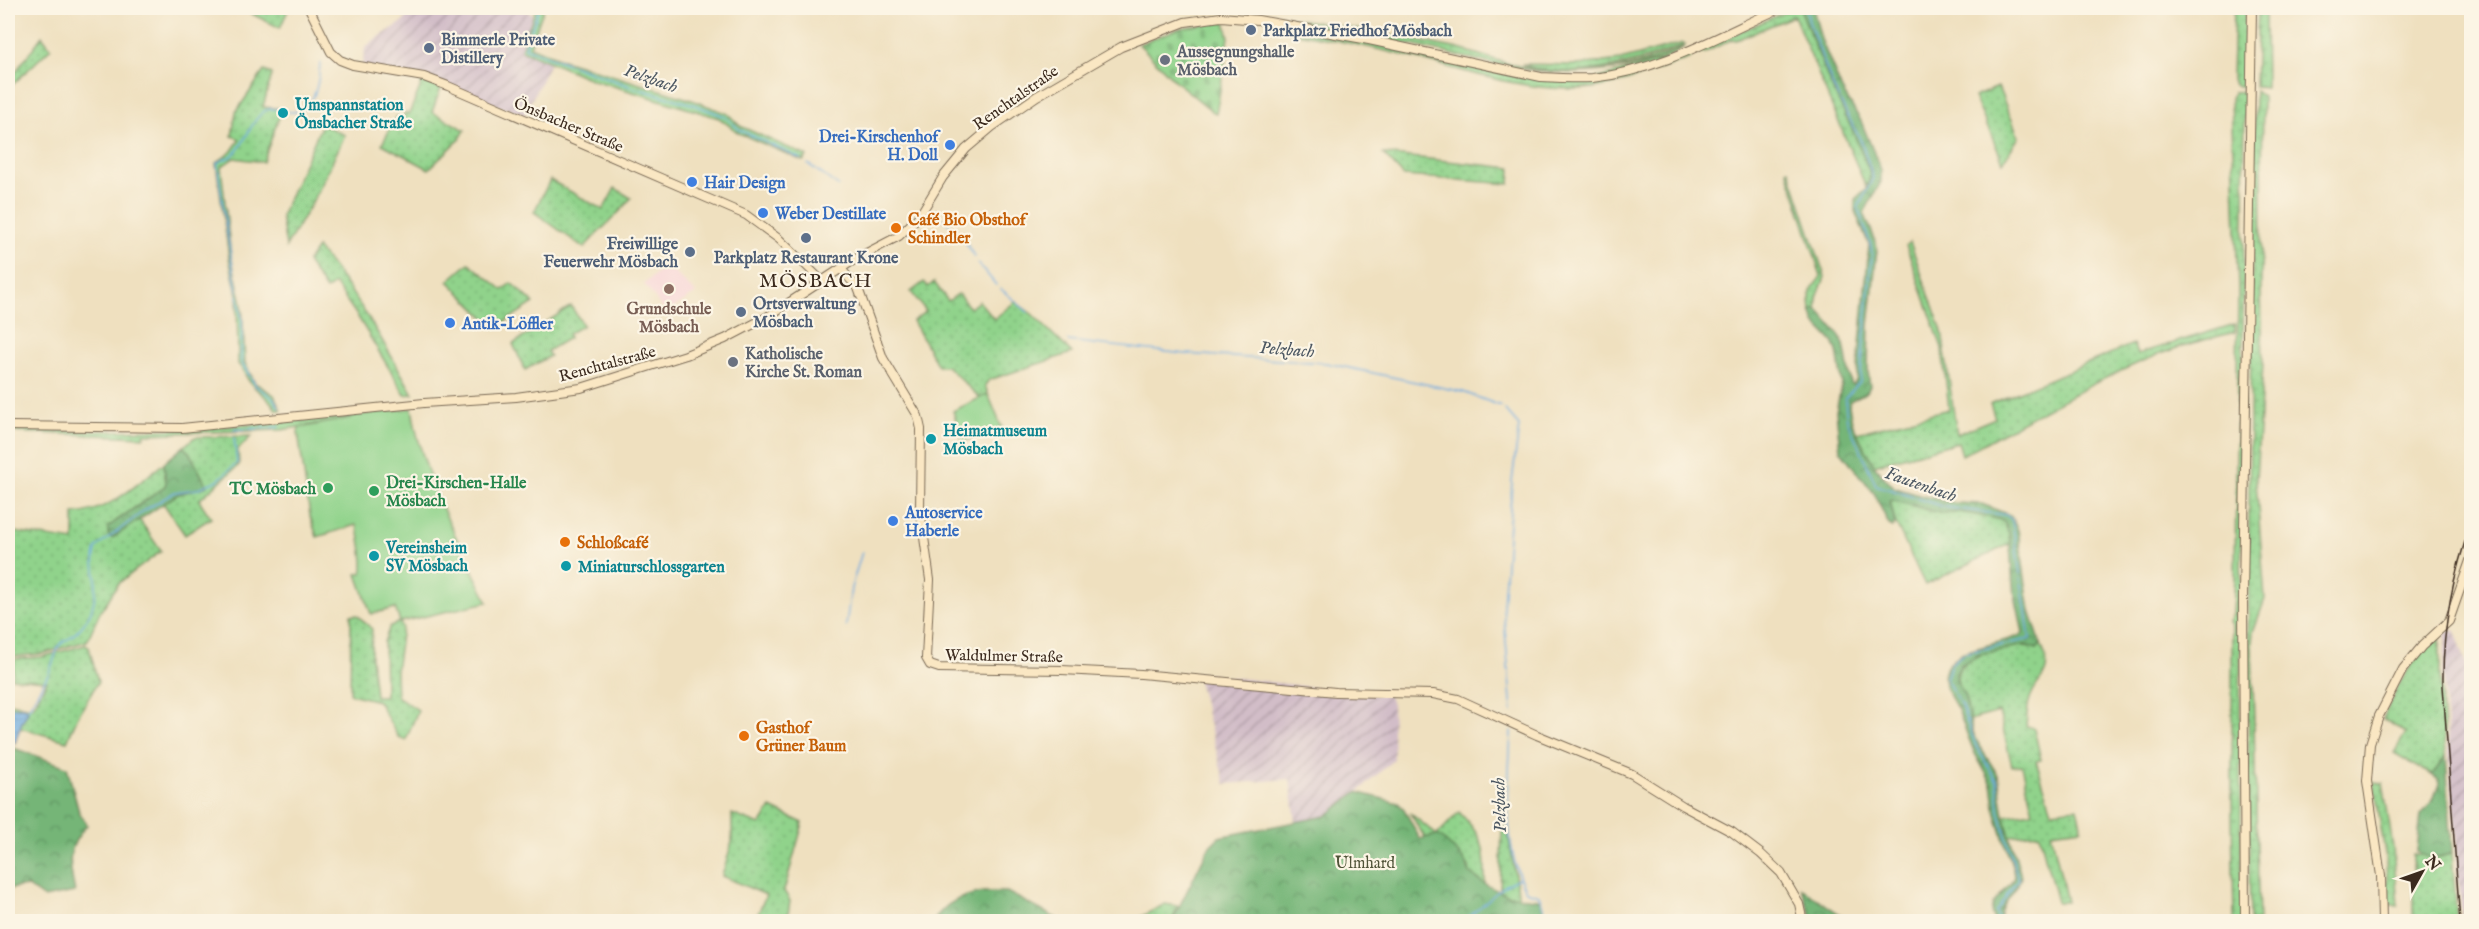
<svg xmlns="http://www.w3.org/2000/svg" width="2479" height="929" font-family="'IM FELL English',serif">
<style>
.built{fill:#f7cfd5}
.industrial{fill:url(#industrial-furrows)}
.grass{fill:url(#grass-dots);stroke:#667e54;stroke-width:1.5}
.forest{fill:url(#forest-crowns);stroke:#58704a;stroke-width:1.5}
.cemetery{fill:url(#cemetery-stones);stroke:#667e54;stroke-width:1.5}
.park{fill:#90d38b;stroke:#667e54;stroke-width:1.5}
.water{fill:url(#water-waves);stroke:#546a7e;stroke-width:1.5}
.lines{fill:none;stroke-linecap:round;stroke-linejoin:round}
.stream{stroke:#6daadf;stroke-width:1.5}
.secondary-casing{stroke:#7a6a56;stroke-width:10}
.secondary{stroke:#fae7c3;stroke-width:8}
.rail{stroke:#3b2a1e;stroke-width:1.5}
.service-dot{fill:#5c6f8a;stroke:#fcf5e5;stroke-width:2}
.worship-dot{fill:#6b7280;stroke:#fcf5e5;stroke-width:2}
.culture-dot{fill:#0f9aa8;stroke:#fcf5e5;stroke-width:2}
.shop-dot{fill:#3f7fe0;stroke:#fcf5e5;stroke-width:2}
.food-dot{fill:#e8710a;stroke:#fcf5e5;stroke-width:2}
.education-dot{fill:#8d6e63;stroke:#fcf5e5;stroke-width:2}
.leisure-dot{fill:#2e9e5b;stroke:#fcf5e5;stroke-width:2}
.labels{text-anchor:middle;stroke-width:4.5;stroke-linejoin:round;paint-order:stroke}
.service-label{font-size:16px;font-weight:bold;fill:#4e5e75;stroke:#fcf5e5;text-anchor:start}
.worship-label{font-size:16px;font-weight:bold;fill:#5b616d;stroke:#fcf5e5;text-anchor:start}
.street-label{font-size:16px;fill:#3b2a1e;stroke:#fcf5e5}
.culture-label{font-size:16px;font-weight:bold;fill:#0d838f;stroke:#fcf5e5;text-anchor:start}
.shop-label{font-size:16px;font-weight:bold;fill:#366cbe;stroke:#fcf5e5;text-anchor:start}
.food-label{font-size:16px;font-weight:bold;fill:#c56008;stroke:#fcf5e5;text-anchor:start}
.education-label{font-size:16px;font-weight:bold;fill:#785e54;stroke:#fcf5e5}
.leisure-label{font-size:16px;font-weight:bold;fill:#27864d;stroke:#fcf5e5;text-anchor:start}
.park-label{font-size:16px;fill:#505439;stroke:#fcf5e5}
.water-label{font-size:18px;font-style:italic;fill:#4c5762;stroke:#fcf5e5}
.quarter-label{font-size:20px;letter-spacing:1.5px;fill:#3b2a1e;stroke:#fcf5e5}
</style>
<defs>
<pattern id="industrial-furrows" width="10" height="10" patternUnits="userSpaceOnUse" patternTransform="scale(1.5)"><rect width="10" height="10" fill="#d2bdc8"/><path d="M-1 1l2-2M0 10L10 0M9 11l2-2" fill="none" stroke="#ac9aa2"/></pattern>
<pattern id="grass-dots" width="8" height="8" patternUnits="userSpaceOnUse" patternTransform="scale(1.5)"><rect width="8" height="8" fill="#90d38b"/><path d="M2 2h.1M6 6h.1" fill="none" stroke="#7db578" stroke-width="1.8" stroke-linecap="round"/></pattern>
<pattern id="forest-crowns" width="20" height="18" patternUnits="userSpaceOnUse" patternTransform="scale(1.5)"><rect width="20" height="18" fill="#74b577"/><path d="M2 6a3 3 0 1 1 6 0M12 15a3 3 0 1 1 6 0" fill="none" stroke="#609361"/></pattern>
<pattern id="cemetery-stones" width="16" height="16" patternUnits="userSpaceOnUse" patternTransform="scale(1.5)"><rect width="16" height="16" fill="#90d38b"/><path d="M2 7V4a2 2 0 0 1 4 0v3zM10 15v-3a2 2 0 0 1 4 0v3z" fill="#7db578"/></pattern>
<pattern id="water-waves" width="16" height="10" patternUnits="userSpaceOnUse" patternTransform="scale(1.5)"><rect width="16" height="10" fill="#6daadf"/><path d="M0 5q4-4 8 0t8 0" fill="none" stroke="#5b8bb4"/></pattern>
</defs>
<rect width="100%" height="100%" fill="#fcf5e5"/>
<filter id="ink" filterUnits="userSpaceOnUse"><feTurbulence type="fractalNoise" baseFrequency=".0167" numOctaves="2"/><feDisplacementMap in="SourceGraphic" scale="12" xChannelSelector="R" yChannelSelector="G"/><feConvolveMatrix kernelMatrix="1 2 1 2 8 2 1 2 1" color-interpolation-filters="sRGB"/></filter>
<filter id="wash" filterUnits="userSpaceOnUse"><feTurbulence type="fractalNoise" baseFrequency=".008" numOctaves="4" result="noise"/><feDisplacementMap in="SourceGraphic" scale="24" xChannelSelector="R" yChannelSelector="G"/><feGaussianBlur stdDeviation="1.35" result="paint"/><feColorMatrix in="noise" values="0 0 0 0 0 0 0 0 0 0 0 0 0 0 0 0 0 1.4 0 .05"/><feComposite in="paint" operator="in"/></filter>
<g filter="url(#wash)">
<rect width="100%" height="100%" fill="#efe0bf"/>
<!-- built -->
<path class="built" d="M666,265L696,293L666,313L644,284Z"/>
<!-- industrial -->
<path class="industrial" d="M413,8H500L527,11L533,15L521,50L550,63L524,115L423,80L362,67L365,48L374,40L403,22Z
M2455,630L2471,677V921H2462L2443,675L2446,633Z
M1196,673L1335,690L1387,691L1392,704L1394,759L1345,804L1326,816L1296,822L1290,779L1225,784Z"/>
<!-- grass -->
<path class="grass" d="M240,8H289L280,28Z
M536,8H544L530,46L563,60L692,100L728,114L740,126L807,156L803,161L739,133L719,118L593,80L521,50Z
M1794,8H1800L1830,83L1852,129L1869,170L1870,177L1866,187L1794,16L1736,40L1732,39L1704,53L1697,54L1696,51Z
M2234,8H2245V87L2234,85L2232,79Z
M2258,8H2265L2266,88L2255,87Z
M1278,16C1337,25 1395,36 1454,48C1478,53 1500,63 1524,67C1581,79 1633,69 1685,47C1676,55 1656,61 1644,64C1553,86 1497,63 1411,45C1366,36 1322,27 1277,19Z
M1277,27L1358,40L1519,76L1590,80L1692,53L1693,55L1690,58C1652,72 1617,88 1575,89C1519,90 1464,70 1410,57C1365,45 1320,37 1275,29Z
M42,36L51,48L8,89V71L14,74Z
M1683,43L1685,45C1642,62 1567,84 1522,64L1578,65L1621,60Z
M264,71L272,74L263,107L282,109L263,162L234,158L221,167L231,256L242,303L245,363L255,383L274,395L281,410H276C270,396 257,393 249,381C245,375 243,369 238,364L237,295L229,257L216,163L231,152L240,139L232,136L236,112Z
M423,80L441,88L432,112L465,130L460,139L429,169L382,144L397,116L402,117L405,113L409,114Z
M1998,87L2019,137L2003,162L1974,97Z
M2245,91L2240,736L2242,922L2234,921L2232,815V625L2229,622L2233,614L2235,576L2238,288L2231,98L2234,92Z
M2255,91L2263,97L2261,288L2263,364L2256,480L2265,599L2253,632L2252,643L2259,921L2250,922C2246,645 2250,367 2255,91Z
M322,124L345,135L318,192L286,247L281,216Z
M1383,154L1511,168L1510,184L1404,176Z
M1789,169L1825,277L1817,298V309L1811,310C1810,303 1809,294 1812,289C1815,283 1818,282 1821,276L1787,170Z
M550,180L603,210L615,188L631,198C617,217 599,230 584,248L534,212Z
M1910,242L1942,331L1957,434L1995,418L1990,404L2133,344L2137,354L2235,324V332C2216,337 2196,342 2177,348C2102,374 2032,418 1962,455L1958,442L1874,465L1857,433L1949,409L1942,348L1906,245Z
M317,248C356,292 384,343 413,394L405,395L358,317L335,284L326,290L307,262Z
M469,263L503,290L511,283L534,303L495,328L448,281Z
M924,282L928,287L934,282L948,301L958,294L970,308L979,301L994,319L1015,302L1032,314L1072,353L989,380L985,385L988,394L980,398L947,366H938L913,321L926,311L911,292Z
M571,306L583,325L568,334L569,338L547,351L550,356L525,370L513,344Z
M351,416V418L282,430L144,434V437L8,432V429C123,435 236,427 351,416Z
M252,436L238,449L239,465L199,500L211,518L185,535L163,503L178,494L207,486L189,452L183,447L195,437Z
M164,463L166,484L163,488L116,521L112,537L139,519L161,551L119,583L100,612L87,641L41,654L8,657V531L74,541V514C111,511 137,484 164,463Z
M1892,500L1943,514L1960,512L1998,519L2004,522L2009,533L2010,544L1925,585L1895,522L1890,501Z
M351,615H357L372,629L371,657L375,696H385L384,642L390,626L400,622L402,627L396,672L397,696L418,710L406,740L398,737L378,701L350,694Z
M2440,636V675L2446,756L2432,775L2394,753L2406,733L2383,719C2396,687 2412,657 2440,636Z
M2041,644C2056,681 2036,674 2029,702C2027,709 2027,718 2026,726L2034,728L2041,760L2036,761L2052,811L2077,808L2082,828L2051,832L2067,902H2057L2039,833L2010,836L2004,816L2033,812L2022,765L2012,766L1999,712L1970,720C1968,713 1967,705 1965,698C1962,690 1956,685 1957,676C1958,655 2021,640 2037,649Z
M85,645L89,647L98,682L78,716L67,741L20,728L28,711L8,710L10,742V747L8,746V703L33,707L47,681L12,678L14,659L41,657Z
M2374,782L2383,783L2393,847L2398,905H2388L2386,860Z
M771,808L803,823L784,891L790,901L787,921H755L766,895L722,876L732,842V814L760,825Z
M1459,812C1485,839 1485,847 1485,884L1470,874L1469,866L1437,835L1425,838L1410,813L1437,835Z
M1502,826L1507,827L1519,898L1500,893Z
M2452,853L2457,921H2413V854C2433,854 2429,862 2452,853Z
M1165,904L1178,906L1172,921H1133Z"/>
<!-- forest -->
<path class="forest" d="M1800,8H1813L1821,39L1842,90L1861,121L1881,170V182L1864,213L1876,242L1877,250L1869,326L1868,371L1870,386L1867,392L1850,401L1849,406L1852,422L1860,440L1874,465L1893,487L1922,496L1955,503L1982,504L2010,515L2018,530L2030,611L2041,644L2037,649L2025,645L1978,655L1961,665L1956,674L1957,682L1965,697L1972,730L1980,747L1998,775L2004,816L2021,876C2018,892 1998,904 2001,921H1994L1991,912L1993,904L2011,883L2014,877L2013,868L1996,815L1992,784L1974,752L1958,710L1945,687L1944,676L1947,666L1961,653L2020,636L2023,633L2013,586L2009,533L2004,522L1998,519L1960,512L1943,514L1892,500L1890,502L1895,522L1893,527L1889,525L1874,493L1840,450L1836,411L1842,384L1837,351L1833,342L1815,323L1811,310L1817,309L1837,332L1844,344L1851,384L1854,385L1857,378L1869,245L1855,211V199L1866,189L1870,177L1869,170L1852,129L1830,83Z
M183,447L189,452L207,486L178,494L112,538L108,535V527L163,488L166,484L164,463Z
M8,746L67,767L79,812L87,825C65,849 69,863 75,892L44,898L27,886L8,889Z
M2446,756L2452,853C2439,858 2428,861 2417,851L2421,815L2433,800L2440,781L2432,775Z
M1357,792L1398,803L1404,809L1420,839L1437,835L1441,837C1452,848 1467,858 1470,874C1495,892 1508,897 1538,899L1541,902L1547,921H1172L1209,847L1219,837L1326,816Z
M1801,888L1850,921C1806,922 1816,927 1801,888Z
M983,892H1007L1061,921H934C945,902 962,896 983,892Z"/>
<!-- cemetery -->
<path class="cemetery" d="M1225,21L1229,37L1216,114L1174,80L1139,44L1180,28Z"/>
<!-- park -->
<path class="park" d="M988,394L1002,428L963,442L953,411Z
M412,408C422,478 458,540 488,602L400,622L395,608L371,614L357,574L362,573C365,565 360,532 356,525L317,537L310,516L298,432L299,428L351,418V416Z"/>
<!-- water -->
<path class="water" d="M14,707H26L28,712L22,722L15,743L9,740L8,710Z"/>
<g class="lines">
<!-- stream -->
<path class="stream" d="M539,8L525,48L632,87L692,104L724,116L740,130L801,159
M1806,8L1809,22L1834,89L1862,143L1873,178L1858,208L1870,243L1872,254L1860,382L1845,398L1847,420L1876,485L1944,507L2006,515L2012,520L2030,639L1964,653L1951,664L1946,679L1961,705L1976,746L1997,781L1999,811L2018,879L1996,912L1999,922
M808,164L838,186
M924,218L926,216L944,220L958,232
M962,237L975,257
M978,263L996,285
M1001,289L1028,312
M1068,341L1186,354L1326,363L1463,392L1501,406
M279,407L273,398L256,386L241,362L242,320L225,221L217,163C222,160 230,158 234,154C246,143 250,122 263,112C272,105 280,111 289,112C315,114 319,82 320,63
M1505,410L1519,426L1512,482L1503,606L1512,712
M233,430L279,427
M846,626L851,588L862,552
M28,709L49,673L59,645C86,629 96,611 96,580C95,567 92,559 97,547L145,510L175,492L197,489L218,480L237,463L234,437
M1511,731C1509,781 1501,846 1526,891L1539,895L1548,922
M1463,922L1504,886L1519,878"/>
</g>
</g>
<g filter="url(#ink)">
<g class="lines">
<defs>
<path id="secondary" d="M309,8L331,52L340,60L353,65L424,77L448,86L746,215L779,239L822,281
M841,269L858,288L883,358L918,416L921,429L920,509L930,580L926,658L930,665L939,668L1062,670L1141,674L1336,692L1433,694L1458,699L1537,735L1632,774L1683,806L1732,832L1761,854L1781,873L1799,904L1803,922
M8,426L182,428L424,403L516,397L581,388L686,355L725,339L767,317L857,258L899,236L920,215L943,177L966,149L992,127L1037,96L1121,47L1185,22L1221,17L1258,20L1369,40L1541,77C1558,78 1575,79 1592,78C1660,71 1720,35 1781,8
M2245,922L2243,597L2252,8
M2382,922L2381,876L2367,781L2370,744L2379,716L2403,669L2422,646L2449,621L2472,555"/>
</defs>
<!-- secondary casing -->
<use href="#secondary" class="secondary-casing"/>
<!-- secondary -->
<use href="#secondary" class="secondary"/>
<!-- rail -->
<path class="rail" d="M2460,922L2443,686C2442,628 2452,576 2472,521"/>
</g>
</g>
<!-- markers -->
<g class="service-dot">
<circle cx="1251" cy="30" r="6"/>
<circle cx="429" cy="48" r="6"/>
<circle cx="806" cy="238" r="6"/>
<circle cx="690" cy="252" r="6"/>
<circle cx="741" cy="312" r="6"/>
</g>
<g class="worship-dot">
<circle cx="1165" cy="60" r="6"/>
<circle cx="733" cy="362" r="6"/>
</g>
<g class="culture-dot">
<circle cx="283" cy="113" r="6"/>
<circle cx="931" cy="439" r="6"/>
<circle cx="374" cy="556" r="6"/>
<circle cx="566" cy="566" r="6"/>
</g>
<g class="shop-dot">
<circle cx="950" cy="145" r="6"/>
<circle cx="692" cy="182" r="6"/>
<circle cx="763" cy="213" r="6"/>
<circle cx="450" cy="323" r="6"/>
<circle cx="893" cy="521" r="6"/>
</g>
<g class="food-dot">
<circle cx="896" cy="228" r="6"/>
<circle cx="565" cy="542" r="6"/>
<circle cx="744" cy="736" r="6"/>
</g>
<circle class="education-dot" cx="669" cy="289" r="6"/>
<g class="leisure-dot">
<circle cx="328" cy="488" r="6"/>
<circle cx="374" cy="491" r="6"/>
</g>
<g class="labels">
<!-- service labels -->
<g class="service-label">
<text x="1263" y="36">Parkplatz Friedhof Mösbach</text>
<text x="441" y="45">Bimmerle Private<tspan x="441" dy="18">Distillery</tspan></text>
<text x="678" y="249" text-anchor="end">Freiwillige<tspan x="678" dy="18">Feuerwehr Mösbach</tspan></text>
<text x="806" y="263" text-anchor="middle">Parkplatz Restaurant Krone</text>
<text x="753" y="309">Ortsverwaltung<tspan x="753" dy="18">Mösbach</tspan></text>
</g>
<!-- worship labels -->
<g class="worship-label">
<text x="1177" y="57">Aussegnungshalle<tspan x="1177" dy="18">Mösbach</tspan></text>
<text x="745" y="359">Katholische<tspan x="745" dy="18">Kirche St. Roman</tspan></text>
</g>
<!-- street labels -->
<g class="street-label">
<text transform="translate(1015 97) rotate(-35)" y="6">Renchtalstraße</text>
<text transform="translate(569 124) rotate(23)" y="6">Önsbacher Straße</text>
<text transform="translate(607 363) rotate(-15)" y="6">Renchtalstraße</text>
<text transform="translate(1004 655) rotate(1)" y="6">Waldulmer Straße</text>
</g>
<!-- culture labels -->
<g class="culture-label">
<text x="295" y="110">Umspannstation<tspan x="295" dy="18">Önsbacher Straße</tspan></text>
<text x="943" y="436">Heimatmuseum<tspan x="943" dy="18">Mösbach</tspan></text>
<text x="386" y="553">Vereinsheim<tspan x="386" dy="18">SV Mösbach</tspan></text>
<text x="578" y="572">Miniaturschlossgarten</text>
</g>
<!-- shop labels -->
<g class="shop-label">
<text x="938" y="142" text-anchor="end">Drei-Kirschenhof<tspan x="938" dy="18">H. Doll</tspan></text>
<text x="704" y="188">Hair Design</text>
<text x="775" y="219">Weber Destillate</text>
<text x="462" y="329">Antik-Löffler</text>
<text x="905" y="518">Autoservice<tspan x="905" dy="18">Haberle</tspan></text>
</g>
<!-- food labels -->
<g class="food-label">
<text x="908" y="225">Café Bio Obsthof<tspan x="908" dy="18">Schindler</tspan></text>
<text x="577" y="548">Schloßcafé</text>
<text x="756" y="733">Gasthof<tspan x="756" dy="18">Grüner Baum</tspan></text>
</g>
<!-- education labels -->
<g class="education-label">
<text x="669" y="314">Grundschule<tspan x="669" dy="18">Mösbach</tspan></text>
</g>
<!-- leisure labels -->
<g class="leisure-label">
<text x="386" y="488">Drei-Kirschen-Halle<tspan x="386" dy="18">Mösbach</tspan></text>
<text x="316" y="494" text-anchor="end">TC Mösbach</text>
</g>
<!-- park labels -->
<g class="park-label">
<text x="1365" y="868">Ulmhard</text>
</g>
<!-- water labels -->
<g class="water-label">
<text transform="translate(651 78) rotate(19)" y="6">Pelzbach</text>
<text transform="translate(1287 349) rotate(4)" y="6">Pelzbach</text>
<text transform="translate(1921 484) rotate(19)" y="6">Fautenbach</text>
<text transform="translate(1499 805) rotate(-92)" y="6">Pelzbach</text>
</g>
<!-- quarter labels -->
<g class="quarter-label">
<text x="816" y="287">MÖSBACH</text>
</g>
</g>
<!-- margin -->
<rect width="2479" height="929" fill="none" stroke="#fcf5e5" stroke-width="30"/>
<!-- north arrow -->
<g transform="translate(2422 872) rotate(50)" stroke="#fcf5e5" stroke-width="4.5" paint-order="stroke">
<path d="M0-4.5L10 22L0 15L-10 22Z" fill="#3b2a1e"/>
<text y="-9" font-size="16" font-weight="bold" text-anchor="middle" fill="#3b2a1e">N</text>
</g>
</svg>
